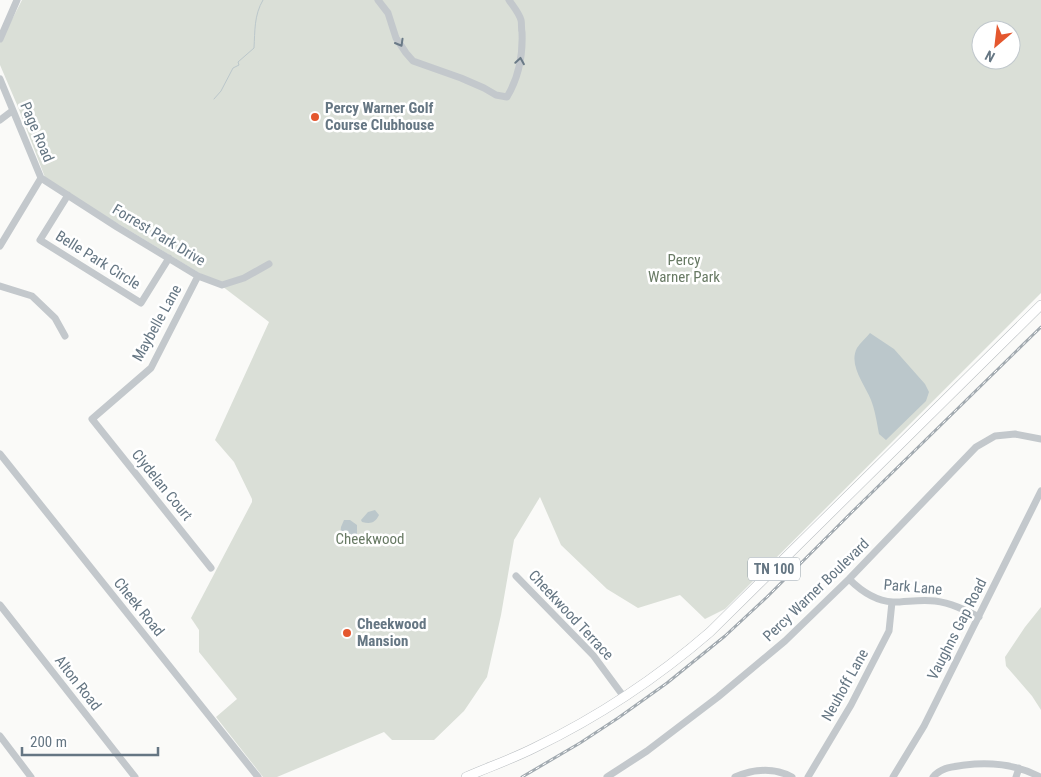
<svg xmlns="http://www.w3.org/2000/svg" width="1041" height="777" font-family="'Roboto Condensed',sans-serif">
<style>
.green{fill:#dadfd7;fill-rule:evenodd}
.water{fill:#bbc7cb}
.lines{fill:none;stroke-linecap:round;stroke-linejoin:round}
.stream{stroke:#bbc7cb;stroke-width:1}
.major-casing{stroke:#b5babe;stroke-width:10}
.minor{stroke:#c3c8cc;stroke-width:7}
.major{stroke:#fff;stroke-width:9}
.rail-casing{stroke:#a2aab0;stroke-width:3}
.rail{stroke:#fff;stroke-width:1;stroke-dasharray:4;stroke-linecap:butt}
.oneway{stroke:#6a7a87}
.poi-dot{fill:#e4572e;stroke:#fff;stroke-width:2}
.labels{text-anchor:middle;stroke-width:5;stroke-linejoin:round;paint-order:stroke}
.shield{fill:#fff;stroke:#939fa8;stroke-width:1}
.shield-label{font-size:14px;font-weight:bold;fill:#657683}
.poi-label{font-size:15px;font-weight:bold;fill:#657683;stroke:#fff;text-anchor:start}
.street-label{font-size:15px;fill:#657683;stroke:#fff}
.park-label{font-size:15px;fill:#687a64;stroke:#fff}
</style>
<rect width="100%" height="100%" fill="#fafaf8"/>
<!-- green -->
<path class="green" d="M22,0H1041V293L725,609L705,619L680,595L638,608L607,589L561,545L540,497L514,540L501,615L487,677L464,711L434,740H392L384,732L277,777H263L216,717L237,699L199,652V630L191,618L252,502V499L234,462L215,440L269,322L214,280L206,277L46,180L18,107L0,65V43ZM981,30H1011V60H981Z
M1041,607V710L1032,696L1006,666L1005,657L1025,627Z"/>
<!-- water -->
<path class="water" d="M870,333L894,349L925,384L929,392L926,401L886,440L879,434C877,423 875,410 871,400C865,385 848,365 857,348C860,343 866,338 870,333Z
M375,510L379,515C375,523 371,524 362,522L361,520L368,512Z
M344,520H350L357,525V534C353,538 345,540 340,536L341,527Z"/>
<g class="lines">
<!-- stream -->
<path class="stream" d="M214,99L221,91L233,68L239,65L238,62L254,48C255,31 254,15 263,0"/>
<defs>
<path id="major" d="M466,777C489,767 512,759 534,748C596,718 657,678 710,632L1041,305"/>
</defs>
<!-- major casing -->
<use href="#major" class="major-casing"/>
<!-- minor -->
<path class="minor" d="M378,0L388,13L396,38L406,53L413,61L461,78L484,88L496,95L507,97C519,77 523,55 522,32C521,29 522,24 521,20C519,13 513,6 509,0
M0,39L17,0
M0,79L41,178
M0,120L12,111
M41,178L117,227L198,276L222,285L244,278L269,264
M68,195L40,240L141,303L169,258
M0,246L41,178
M198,276L151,368L92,419L211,568
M0,286L32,296L55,318L65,336
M0,454L258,777
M516,576L593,655L624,697
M849,579C861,591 875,601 893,602C907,602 921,599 935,601C951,603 965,610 979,617
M0,605L135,777
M0,736L31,777
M607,777L647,751L718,697L785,641L849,579L976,447L995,436L1015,434L1041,439
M735,777C754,769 773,767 792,777
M808,777L851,705L889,631L892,602
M893,777L924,726L1041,491
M933,777C942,767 952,767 965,765C991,762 1016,764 1040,777
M1016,777L1019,768"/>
<!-- major -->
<use href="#major" class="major"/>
<defs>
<path id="rail" d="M522,777L580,743L618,718L667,683L725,636L767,597L853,511L1041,327"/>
</defs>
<!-- rail casing -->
<use href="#rail" class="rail-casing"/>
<!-- rail -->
<use href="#rail" class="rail"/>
</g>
<!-- one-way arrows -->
<defs><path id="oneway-chevron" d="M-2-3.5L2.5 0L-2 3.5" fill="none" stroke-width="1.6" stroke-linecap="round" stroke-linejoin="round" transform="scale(1.25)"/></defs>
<g class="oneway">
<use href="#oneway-chevron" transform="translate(400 43) rotate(60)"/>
<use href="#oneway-chevron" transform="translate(520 61) rotate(-81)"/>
</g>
<!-- markers -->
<g class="poi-dot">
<circle cx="315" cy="117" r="5"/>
<circle cx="347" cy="633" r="5"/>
</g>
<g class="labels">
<!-- shield labels -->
<rect class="shield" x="748" y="557.5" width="52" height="23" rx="4"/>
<g class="shield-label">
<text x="774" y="574">TN 100</text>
</g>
<!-- poi labels -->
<g class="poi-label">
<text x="325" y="113">Percy Warner Golf<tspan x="325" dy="17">Course Clubhouse</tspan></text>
<text x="357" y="629">Cheekwood<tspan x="357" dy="17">Mansion</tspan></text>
</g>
<!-- street labels -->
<g class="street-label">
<text transform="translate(37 132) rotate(67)" y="5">Page Road</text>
<text transform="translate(159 235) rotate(31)" y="5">Forrest Park Drive</text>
<text transform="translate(98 260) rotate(32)" y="5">Belle Park Circle</text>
<text transform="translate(157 323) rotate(-61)" y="5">Maybelle Lane</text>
<text transform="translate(162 485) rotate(51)" y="5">Clydelan Court</text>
<text transform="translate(913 587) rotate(5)" y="5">Park Lane</text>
<text transform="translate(816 590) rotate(-44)" y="5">Percy Warner Boulevard</text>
<text transform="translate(139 607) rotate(51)" y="5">Cheek Road</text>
<text transform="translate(571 615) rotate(47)" y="5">Cheekwood Terrace</text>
<text transform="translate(957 629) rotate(-63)" y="5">Vaughns Gap Road</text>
<text transform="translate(78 683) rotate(52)" y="5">Alton Road</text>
<text transform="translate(845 685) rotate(-61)" y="5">Neuhoff Lane</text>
</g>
<!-- park labels -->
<g class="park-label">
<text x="684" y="265">Percy<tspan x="684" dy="17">Warner Park</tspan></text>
<text x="370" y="544">Cheekwood</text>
</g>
</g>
<!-- north arrow -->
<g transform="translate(996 45) rotate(208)"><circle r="24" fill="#ffffff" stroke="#c1c8cd"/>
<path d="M0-4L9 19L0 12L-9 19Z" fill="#e4572e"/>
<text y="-8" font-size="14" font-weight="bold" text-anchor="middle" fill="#657683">N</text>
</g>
<!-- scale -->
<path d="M22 747v8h136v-8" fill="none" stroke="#657683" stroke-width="2.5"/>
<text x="30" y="747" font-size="15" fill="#657683" stroke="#ffffff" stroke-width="4" paint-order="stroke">200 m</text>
</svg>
